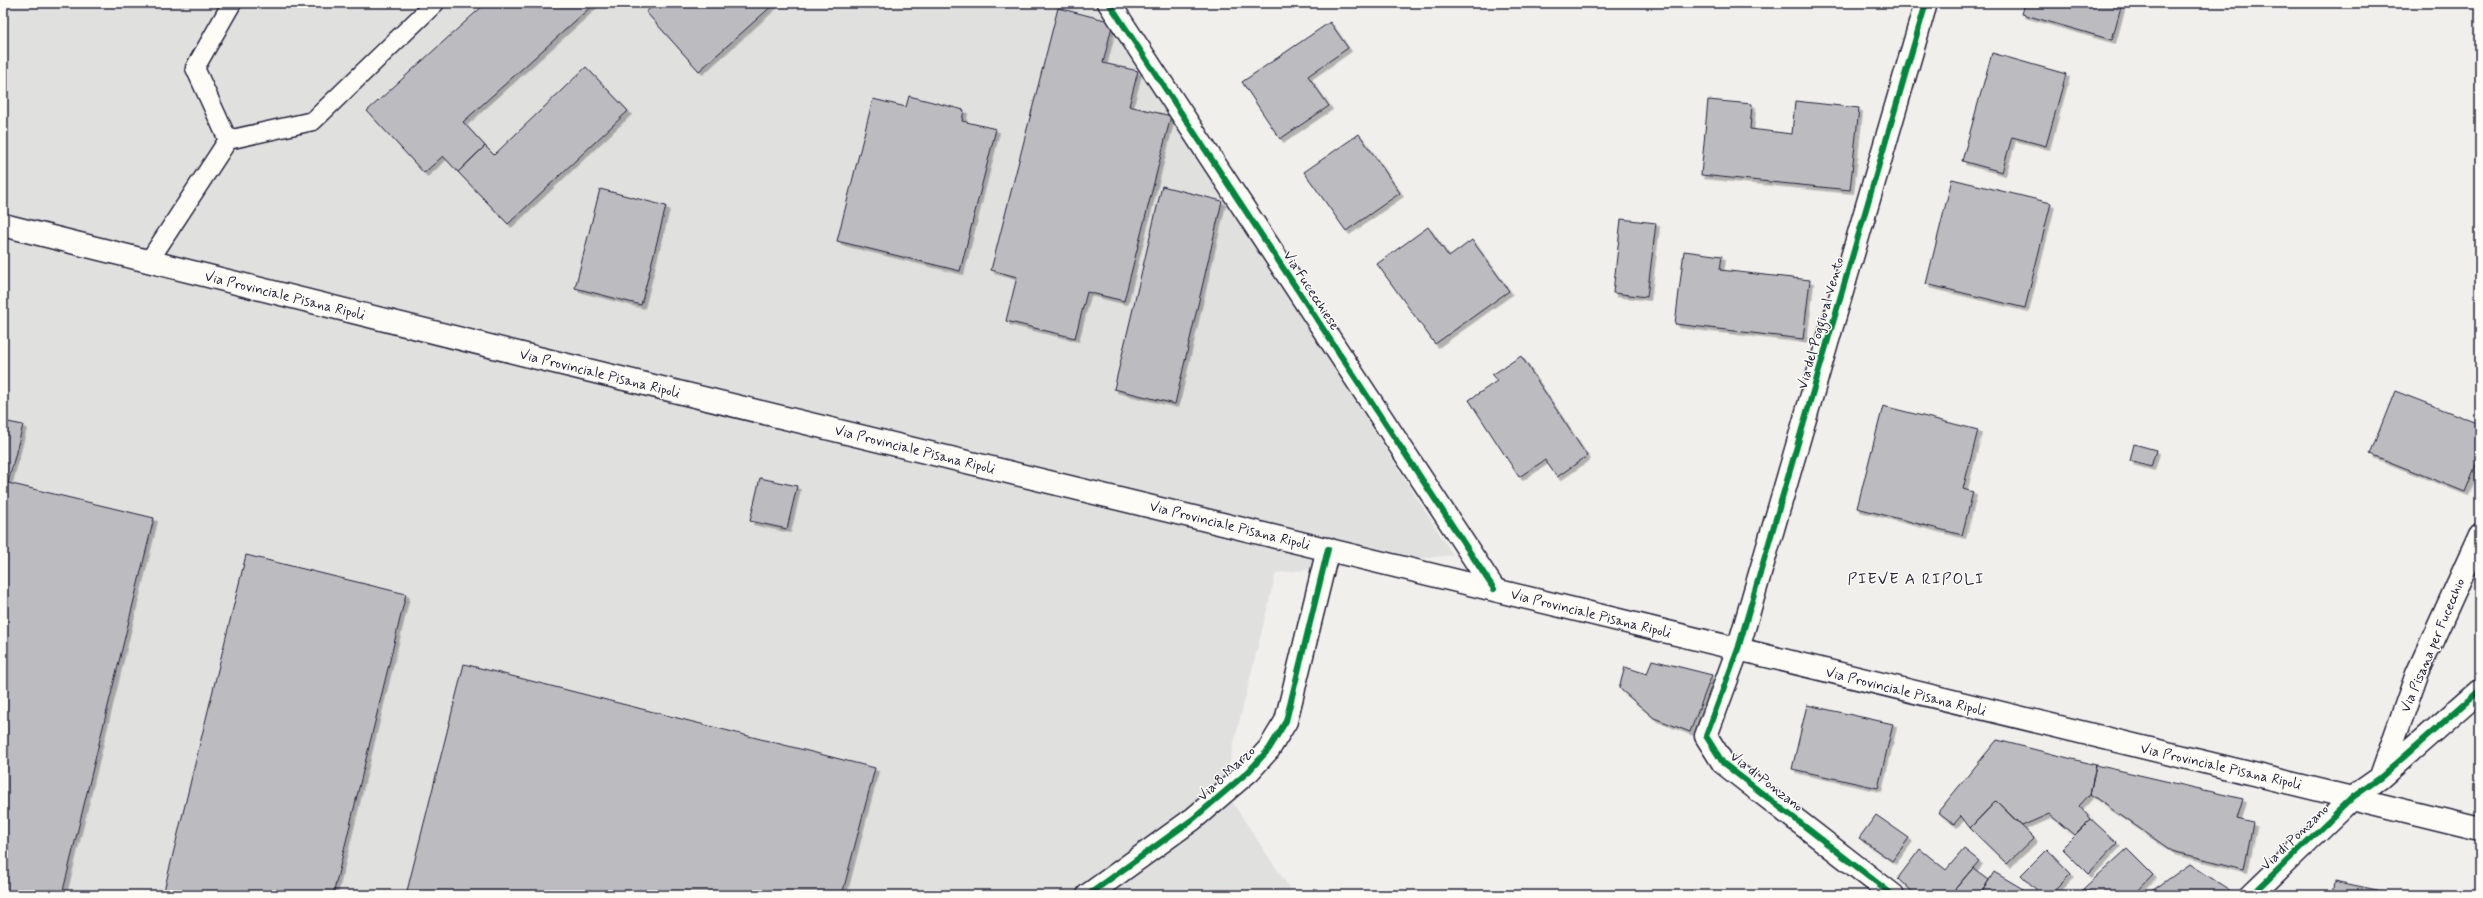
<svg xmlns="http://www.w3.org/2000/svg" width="2483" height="898" font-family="Mynerve,sans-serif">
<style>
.built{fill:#e0e0df}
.building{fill:#bcbcc0;stroke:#22223b;filter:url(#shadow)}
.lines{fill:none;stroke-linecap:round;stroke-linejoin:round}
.lane-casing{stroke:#22223b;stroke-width:21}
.street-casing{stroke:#22223b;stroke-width:25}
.primary-casing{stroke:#22223b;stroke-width:25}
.lane{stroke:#fdfcf7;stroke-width:18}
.street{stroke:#fdfcf7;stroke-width:22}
.primary{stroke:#fdfcf7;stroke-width:22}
.cycleway-casing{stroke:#fdfcf7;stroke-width:8}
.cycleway{stroke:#00873e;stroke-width:6}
.labels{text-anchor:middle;stroke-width:3;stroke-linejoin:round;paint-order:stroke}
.street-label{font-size:14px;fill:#22223b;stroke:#fdfcf7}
.quarter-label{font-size:16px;letter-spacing:1px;fill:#22223b;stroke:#fdfcf7}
</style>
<defs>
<filter id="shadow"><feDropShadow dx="3.5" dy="3.5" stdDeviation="0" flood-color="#0004"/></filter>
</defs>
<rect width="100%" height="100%" fill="#f0efec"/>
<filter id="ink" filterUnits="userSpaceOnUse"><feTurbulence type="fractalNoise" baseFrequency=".025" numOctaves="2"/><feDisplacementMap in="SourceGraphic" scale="8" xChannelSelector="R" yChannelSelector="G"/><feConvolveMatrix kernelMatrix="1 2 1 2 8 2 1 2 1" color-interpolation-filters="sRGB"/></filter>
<g filter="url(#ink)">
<!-- built -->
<path class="built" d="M3,3H1098L1160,93L1453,555L1276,573L1223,788L1294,895H3Z"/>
<!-- building -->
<path class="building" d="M486,3H595L463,122L485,146L458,172L443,156L424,173L367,111Z
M656,3H775L699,71L646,12Z
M2025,3H2122L2112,40L2022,14Z
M1058,8L1113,22L1103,63L1138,71L1129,106L1171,116L1124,301L1087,292L1075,338L1006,321L1017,277L991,270Z
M1330,22L1348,48L1308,76L1329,106L1280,139L1242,82Z
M1992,53L2066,74L2046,146L2012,137L2002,172L1962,161Z
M586,67L628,111L508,224L458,172L485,146L494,155Z
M909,96L964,110L962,121L996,129L960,271L837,241L873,99L906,107Z
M1708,100L1752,104L1750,129L1792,134L1795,101L1859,108L1850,190L1701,175Z
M1359,134L1400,193L1346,231L1304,172Z
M1952,179L2051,203L2025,308L1926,284Z
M1162,186L1222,201L1175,404L1114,389Z
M600,189L666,206L641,305L575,288Z
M1621,219L1656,223L1647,297L1613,293Z
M1428,227L1449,257L1472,240L1509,291L1435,344L1377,264Z
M1684,251L1722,256L1720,270L1810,280L1803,339L1675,324Z
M1521,356L1587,456L1557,477L1545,460L1519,477L1469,400L1497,381L1492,375Z
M2395,391L2480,424V455L2465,492L2370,454Z
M1883,406L1978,430L1963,489L1973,492L1962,535L1857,508Z
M3,421L23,425L8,483L154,518L62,895H3Z
M2134,444L2156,450L2151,467L2130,461Z
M760,478L797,486L787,529L750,521Z
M246,555L406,594L333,895H163Z
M1652,660L1712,675L1690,732L1654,718L1619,688L1625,667L1647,674Z
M464,664L875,768L842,895H406Z
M1807,705L1893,724L1878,788L1792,769Z
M1997,740L2096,765L2090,794L2079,806L2091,819L2074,835L2049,814L2022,826L1996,801L1970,828L1961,816L1954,824L1938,812Z
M2096,765L2243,799L2237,819L2253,823L2244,869L2172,851L2090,794Z
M1996,801L2034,838L2007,864L1970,828Z
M1876,815L1909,838L1892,861L1859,838Z
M2091,819L2117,843L2088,874L2062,848Z
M1920,849L1946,870L1964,849L1979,861L1950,895H1916L1898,878Z
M2047,849L2071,874L2050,895H2042L2021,875Z
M2127,849L2153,875L2134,895H2099L2083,889Z
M2190,864L2237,895H2146Z
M1973,868L1989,880L1980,895H1950Z
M1994,872L2023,889L2019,895H1980Z
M2334,881L2401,895H2332Z
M2083,889L2099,895H2081Z"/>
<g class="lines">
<defs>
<path id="lane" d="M228,140L195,68L232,3
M149,261L228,140L313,121L435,3"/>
<path id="street" d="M1109,3L1494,589
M2381,776L2417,674L2480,535
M1088,895L1193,819L1249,771L1269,749L1286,721L1328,549
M1893,895L1723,763L1706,736L1738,649L1926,3
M2252,895L2353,797L2380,778L2480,690"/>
<path id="primary" d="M3,225L542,359L2480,829"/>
</defs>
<!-- lane casing -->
<use href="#lane" class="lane-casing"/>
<!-- street casing -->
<use href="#street" class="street-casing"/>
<!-- primary casing -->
<use href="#primary" class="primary-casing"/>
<!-- lane -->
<use href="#lane" class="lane"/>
<!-- street -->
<use href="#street" class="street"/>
<!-- primary -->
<use href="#primary" class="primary"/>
<defs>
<path id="cycleway" d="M1109,3L1494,589
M1088,895L1193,819L1249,771L1269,749L1286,721L1328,549
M1893,895L1723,763L1706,736L1738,649L1926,3
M2252,895L2353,797L2380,778L2480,690"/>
</defs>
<!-- cycleway casing -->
<use href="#cycleway" class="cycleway-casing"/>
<!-- cycleway -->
<use href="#cycleway" class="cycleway"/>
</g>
</g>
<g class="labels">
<!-- street labels -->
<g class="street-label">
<text transform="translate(1312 290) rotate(57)" y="5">Via Fucecchiese</text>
<text transform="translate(285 295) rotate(14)" y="5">Via Provinciale Pisana Ripoli</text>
<text transform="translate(1820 323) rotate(-74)" y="5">Via del Poggio al Vento</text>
<text transform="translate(600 373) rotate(14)" y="5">Via Provinciale Pisana Ripoli</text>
<text transform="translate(915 449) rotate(14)" y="5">Via Provinciale Pisana Ripoli</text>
<text transform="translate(1230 525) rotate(14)" y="5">Via Provinciale Pisana Ripoli</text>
<text transform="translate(1591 613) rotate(14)" y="5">Via Provinciale Pisana Ripoli</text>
<text transform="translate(2432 645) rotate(-67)" y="5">Via Pisana per Fucecchio</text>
<text transform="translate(1906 691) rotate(14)" y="5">Via Provinciale Pisana Ripoli</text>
<text transform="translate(2221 766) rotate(13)" y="5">Via Provinciale Pisana Ripoli</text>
<text transform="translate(1226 773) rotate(-43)" y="5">Via 8 Marzo</text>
<text transform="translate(1767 781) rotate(38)" y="5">Via di Ponzano</text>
<text transform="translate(2294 837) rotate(-44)" y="5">Via di Ponzano</text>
</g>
<!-- quarter labels -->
<g class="quarter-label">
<text x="1916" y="584">PIEVE A RIPOLI</text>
</g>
</g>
<!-- margin -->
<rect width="2483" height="898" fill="none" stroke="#fdfcf7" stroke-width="16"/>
<rect x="8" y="8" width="2467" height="882" fill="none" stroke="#22223b" stroke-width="1.5" filter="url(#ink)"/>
</svg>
